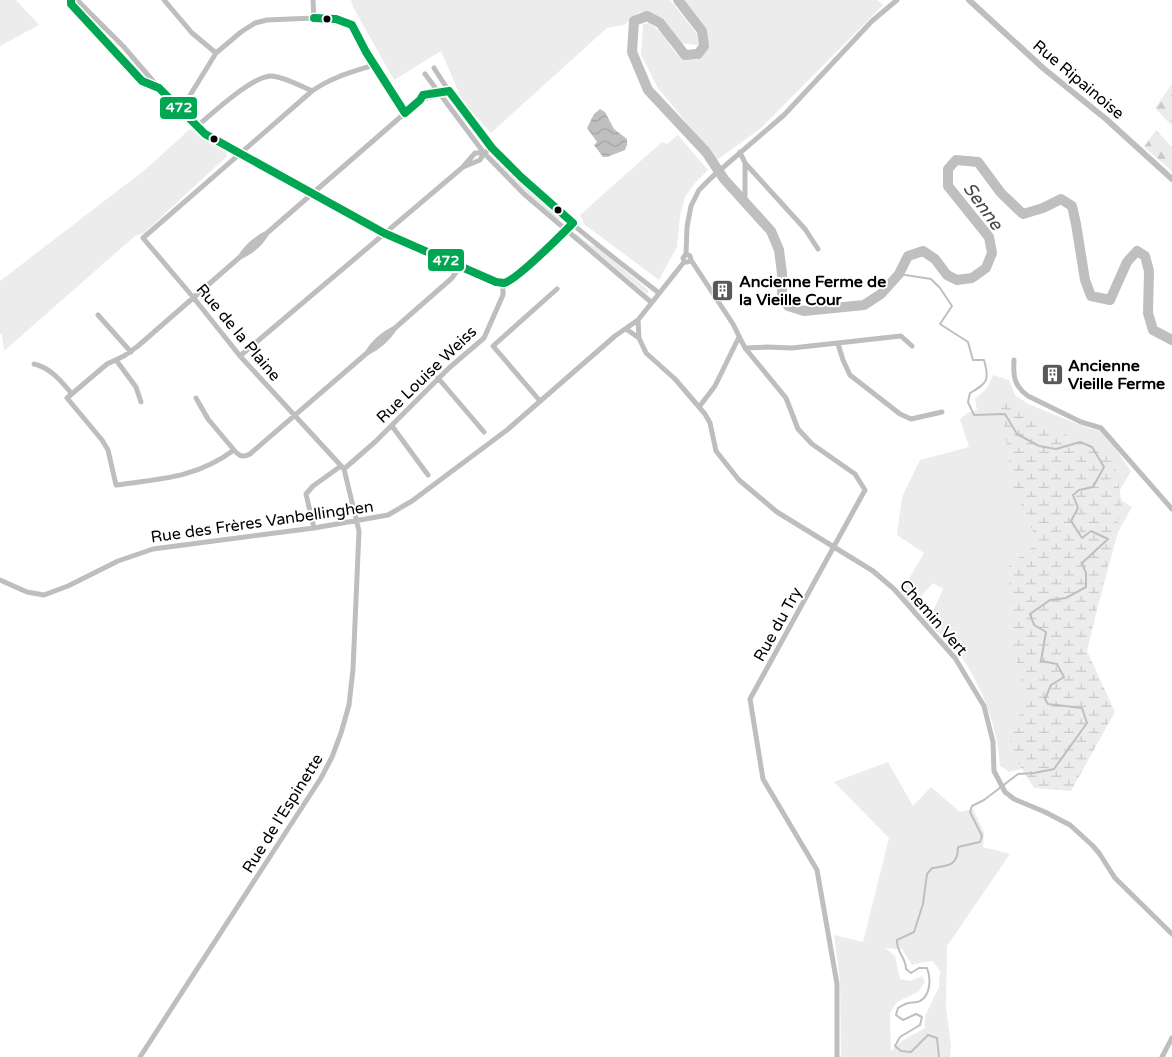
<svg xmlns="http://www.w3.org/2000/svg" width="1172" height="1057" font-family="'Varela Round',sans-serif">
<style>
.green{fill:#ececec;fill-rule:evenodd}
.forest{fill:url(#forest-firs)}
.wetland{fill:url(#wetland-marsh)}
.water{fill:url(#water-waves)}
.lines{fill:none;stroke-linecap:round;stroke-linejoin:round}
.stream{stroke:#bfbfbf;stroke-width:2}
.river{stroke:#bfbfbf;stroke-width:10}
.minor{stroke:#bebebe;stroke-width:5}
.tertiary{stroke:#bebebe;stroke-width:6}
.bus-1-casing{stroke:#fff;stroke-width:11}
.bus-1{stroke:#00a651;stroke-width:8}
.bus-dot{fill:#000;stroke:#fff;stroke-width:2}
.labels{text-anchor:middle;stroke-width:4;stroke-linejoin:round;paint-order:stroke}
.street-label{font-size:16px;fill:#000;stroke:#fff}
.poi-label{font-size:16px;font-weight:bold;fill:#000;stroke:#fff;text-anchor:start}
.water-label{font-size:18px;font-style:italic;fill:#444;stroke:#fff}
.line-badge{stroke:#fff;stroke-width:2}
.badge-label{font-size:14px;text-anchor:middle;font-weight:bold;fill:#fff}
</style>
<defs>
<pattern id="forest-firs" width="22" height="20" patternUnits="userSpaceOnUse" patternTransform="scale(1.25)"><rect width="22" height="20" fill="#ececec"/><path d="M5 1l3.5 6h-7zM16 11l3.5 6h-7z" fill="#c9c9c9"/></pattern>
<pattern id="wetland-marsh" width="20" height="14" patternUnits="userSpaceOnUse" patternTransform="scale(1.25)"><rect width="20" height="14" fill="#ececec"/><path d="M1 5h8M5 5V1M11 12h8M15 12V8" fill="none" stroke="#c9c9c9"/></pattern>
<pattern id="water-waves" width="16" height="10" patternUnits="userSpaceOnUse" patternTransform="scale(1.25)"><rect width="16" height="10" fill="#bfbfbf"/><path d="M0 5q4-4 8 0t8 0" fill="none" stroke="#a2a2a2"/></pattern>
</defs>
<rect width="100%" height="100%" fill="#fff"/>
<!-- green -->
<path class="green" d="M0,0H16L39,25L0,46Z
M351,0H670L697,34L698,45L679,43L655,14L639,12L624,25L607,28L491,133L463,102L441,51L394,80L353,7Z
M680,0H877L883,5L761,128L717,160L658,88L641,55L643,24L649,23C653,26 658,29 661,33C674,48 675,61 697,60L703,54L708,38Z
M190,129C201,135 225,143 227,156L144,233L135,236L4,351L2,335L0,333V281L146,169Z
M678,135L708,170L695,183L685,197L680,215L677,247L659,280L585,225L580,215L662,142L667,144Z
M488,155H490L561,218L558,220L523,190Z
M574,234H577L589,244L597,247L648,290V293H646Z
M993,375L1009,380L1015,395L1028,404L1085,427L1100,431L1110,441L1131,471L1116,497L1132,507L1118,532L1099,602L1029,767L1009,772L1000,766C998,728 983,690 963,659C954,646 939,634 928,622L943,589L933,583L912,606L901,592L924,553L897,535L902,497L920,460L969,447L960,419L967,413L977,410L975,399L987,388Z
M888,762L913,806L931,787L960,812L973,809L984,832L983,847L1010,854L947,946L946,1007L951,1046L950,1057H841L840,981L834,935L863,942L889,838L834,782ZM885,948L902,949L912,965L923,962L933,961L940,971L939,987L925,1016V1028L902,1041L891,1051L890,1013L897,1002L918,992L925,982L922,976L910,981L900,979L895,956Z"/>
<!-- forest -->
<path class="forest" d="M1172,84V126L1155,108Z
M1156,130L1172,147V171L1144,147Z"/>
<!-- wetland -->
<path class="wetland" d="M1000,400L1114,460L1122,504L1087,651L1115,712L1071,791L1034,788L1008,747L1026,696L1012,643L1009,565L1038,543L1013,487Z"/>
<!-- water -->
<path class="water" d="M600,109L605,112L614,129L627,139V145L625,150L607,157H603L594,145L597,142L587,128L594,114Z"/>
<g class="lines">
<!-- stream -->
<path class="stream" d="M899,274L931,279L940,288L952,306L940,324L968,342L973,360H984C990,381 987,383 970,393L968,402L974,415L1005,414L1017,434L1039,446L1056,449L1080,442L1092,447L1104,467L1093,487L1079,490L1073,495L1078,508L1071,521L1082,538L1091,531L1108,539L1082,563L1086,573V587L1066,598L1050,600L1030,614L1034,625L1046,632L1041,661L1057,664L1064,677L1051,685L1045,699L1048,704L1082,708L1087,723L1054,769L1034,773L1018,774L984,800L972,806L970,812L982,836L980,842L958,847C958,866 948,866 932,868L927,874L923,904L914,932L897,940C896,952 906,957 906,969L911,973L919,968H927C931,978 931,995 920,1001C917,1003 912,1002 908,1003C905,1004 901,1006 898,1008L896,1015L903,1020L916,1014L922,1017L920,1025L900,1037L895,1046L901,1051L911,1052L928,1035L937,1038L939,1057"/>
<!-- river -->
<path class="river" d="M678,0L702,31L704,46L698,54L685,55L660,23L647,16L634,21L632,52L648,90L706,152L724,179L771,231L779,250L782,273V294L788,306L804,311L864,305L881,294L899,274L908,256L923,251L935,259L947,275L957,280L972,278L986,268L992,253L989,237L948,186V169L956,160L978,162L1001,193L1023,214L1043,208L1061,199L1072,206L1076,224L1085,280L1091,296L1110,300L1127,262L1137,251L1145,256L1149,271L1148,313L1153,330L1172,340"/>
<!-- minor -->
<path class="minor" d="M71,0V4L142,81L159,88
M77,0L123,46L159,88L205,134L384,233L496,282L503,283L510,280L545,251L573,223
M164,0L192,33L216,53
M313,0L314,18
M434,68C451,95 470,124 492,148C540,201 602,249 659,293
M425,74L484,153L524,194L651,302
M420,100L434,96L438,93
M181,110L216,53L241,32L255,23L267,20L314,18L336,19L352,25L366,52L405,113
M196,127C212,114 253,75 272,76C285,77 300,86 312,91
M740,152L745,163L805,229L818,249
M484,153L480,160L463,167L475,153H484L492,148
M745,196V163
M267,233C260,245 251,252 240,257C247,246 255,239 267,233L420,100L423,95C431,92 439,92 449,91
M686,254L690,256L691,260L733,324L745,348L786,398L798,429L812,444L855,474L865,490L750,699L763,779L817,870L837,984V1057
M240,257L138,346L124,356L107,364L67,398L102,440L108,450L116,485C161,479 196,478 234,450C239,456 243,458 250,454L367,353
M684,262L683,258L686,254L687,227L691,206L699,190L712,177L784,115L872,21L897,0
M98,315L131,352
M638,320L639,338L646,353L675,379L705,414L710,423L716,451L739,480L777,512L873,571L894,589L955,658L984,706L993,742L994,771L1005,792L1014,799L1045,812L1070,825L1092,845L1099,853L1115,878L1172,934
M395,328C383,334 374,341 367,353C379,347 387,340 395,328L452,278L461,265
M626,329L639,338
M838,344L843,360L850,375L900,414L911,419L942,412
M745,348L767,347L792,348L901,336L912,346
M240,356L463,167
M116,360L136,387L141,402
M1014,360C1013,376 1014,386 1028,396L1081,422L1101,428L1172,509
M34,364C51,368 61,381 72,394
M438,378L484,432
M196,398L208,419L234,450
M540,401L493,346L557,289
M699,407L715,386L739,337
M392,426L428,475
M344,469L375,442L449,368L484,338L503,295V283
M314,528L306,494L313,486L341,466
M0,580L27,592L44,595L68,586L118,561L153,549L314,528L388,515L412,501L507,430L615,336L638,320L684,262H688L691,260
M140,1057L321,778L332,757L341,733L349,705L353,669L359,531L344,469L240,356L193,297L143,238L312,91C332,77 352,72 374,65
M1162,1057L1172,1038"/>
<!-- tertiary -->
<path class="tertiary" d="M969,0L1043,68L1106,119L1172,179"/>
<defs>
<path id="bus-1" d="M71,0V4L142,81L159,88L205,134L384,233L496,282C498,282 502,283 504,283C517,280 561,235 573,223
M314,18L336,19L352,25L366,52L405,113
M449,91L492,148L521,177L573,223
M405,113L420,100L423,95L449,91"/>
</defs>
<!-- bus-1 casing -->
<use href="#bus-1" class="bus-1-casing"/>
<!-- bus-1 -->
<use href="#bus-1" class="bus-1"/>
</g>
<!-- icons -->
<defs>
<symbol id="building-square" viewBox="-11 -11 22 22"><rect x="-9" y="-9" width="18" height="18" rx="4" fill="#595959" stroke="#fff"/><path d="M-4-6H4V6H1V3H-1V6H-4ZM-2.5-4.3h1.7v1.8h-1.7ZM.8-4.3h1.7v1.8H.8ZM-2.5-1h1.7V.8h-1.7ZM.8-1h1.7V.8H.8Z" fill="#fff"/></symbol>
</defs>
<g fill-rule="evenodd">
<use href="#building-square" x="710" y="278" width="25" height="25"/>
<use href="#building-square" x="1040" y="362" width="25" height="25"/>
</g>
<!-- markers -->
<g class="bus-dot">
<circle cx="327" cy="19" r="4.5"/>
<circle cx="214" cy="139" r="4.5"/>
<circle cx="558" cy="210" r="4.5"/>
</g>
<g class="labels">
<!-- street labels -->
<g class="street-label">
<text transform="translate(1079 79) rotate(40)" y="6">Rue Ripainoise</text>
<text transform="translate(239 332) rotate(50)" y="6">Rue de la Plaine</text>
<text transform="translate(426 374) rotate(-44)" y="6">Rue Louise Weiss</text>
<text transform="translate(262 521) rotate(-8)" y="6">Rue des Frères Vanbellinghen</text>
<text transform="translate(934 617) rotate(49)" y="6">Chemin Vert</text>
<text transform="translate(777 624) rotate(-61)" y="6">Rue du Try</text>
<text transform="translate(282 813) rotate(-58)" y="6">Rue de l'Espinette</text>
</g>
<!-- poi labels -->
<g class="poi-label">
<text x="739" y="287">Ancienne Ferme de<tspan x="739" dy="18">la Vieille Cour</tspan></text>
<text x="1068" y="371">Ancienne<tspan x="1068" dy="18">Vieille Ferme</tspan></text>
</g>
<!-- water labels -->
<g class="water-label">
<text transform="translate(983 206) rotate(54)" y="6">Senne</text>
</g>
</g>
<g class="line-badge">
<rect x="159" y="96" width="39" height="24" rx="5" fill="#00a651"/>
<rect x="427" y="248" width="38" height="24" rx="5" fill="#00a651"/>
</g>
<g class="badge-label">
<text x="179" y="112">472</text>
<text x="446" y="265">472</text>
</g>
</svg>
